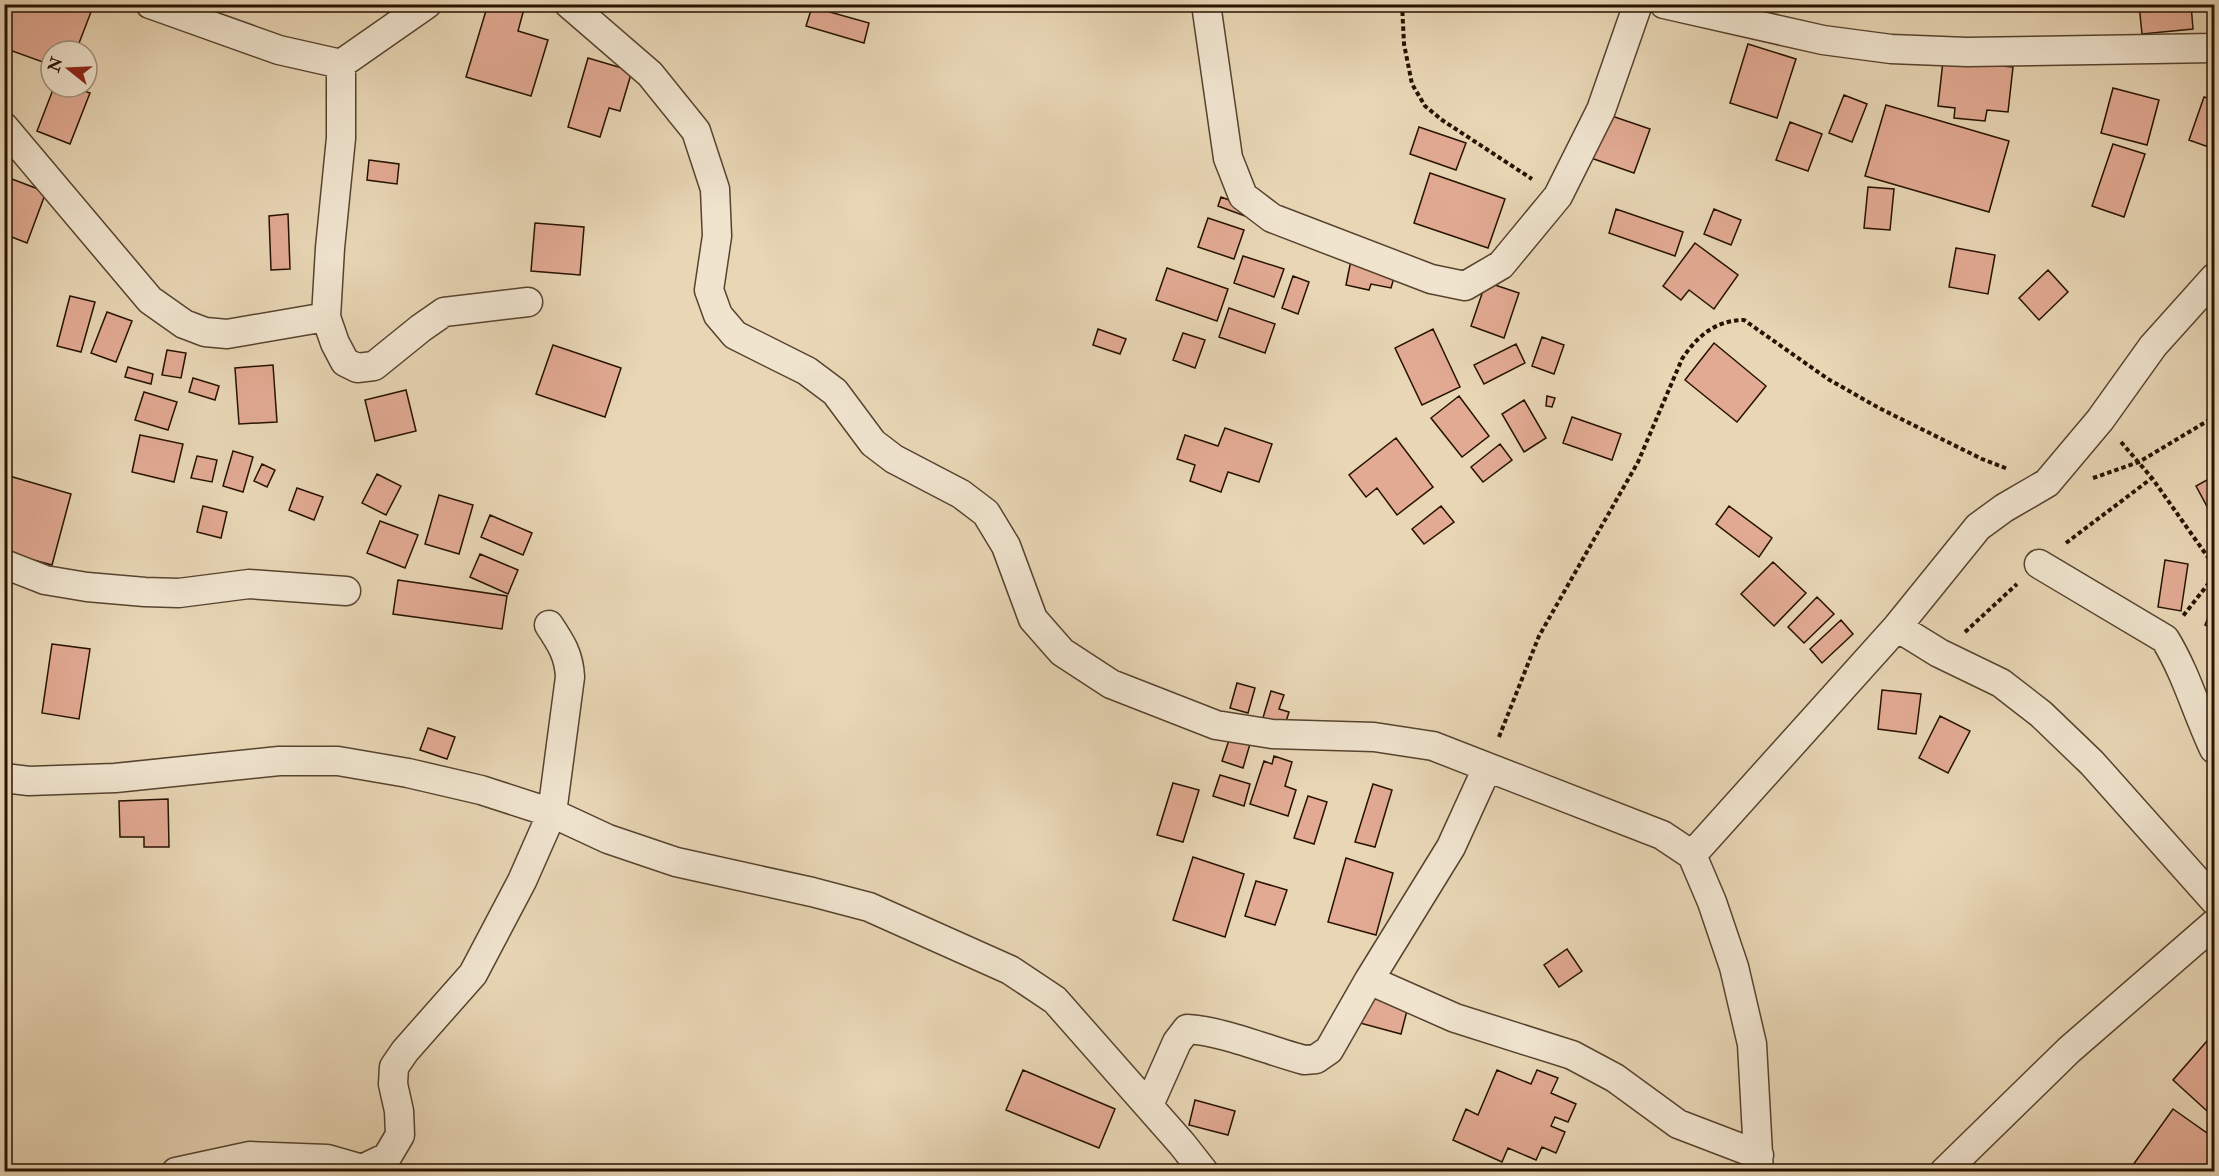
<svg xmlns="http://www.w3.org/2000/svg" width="2219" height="1176" font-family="'IM FELL Double Pica',serif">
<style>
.building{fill:#e2aa93;stroke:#271201;stroke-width:1.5}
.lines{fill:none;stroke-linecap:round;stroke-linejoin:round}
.minor-casing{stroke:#57432e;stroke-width:31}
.path{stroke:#271201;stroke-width:4;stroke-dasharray:4.5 3;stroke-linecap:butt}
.minor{stroke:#f0e4cf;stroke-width:28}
</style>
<rect width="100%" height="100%" fill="#e8d6b5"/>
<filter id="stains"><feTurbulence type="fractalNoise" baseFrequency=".00333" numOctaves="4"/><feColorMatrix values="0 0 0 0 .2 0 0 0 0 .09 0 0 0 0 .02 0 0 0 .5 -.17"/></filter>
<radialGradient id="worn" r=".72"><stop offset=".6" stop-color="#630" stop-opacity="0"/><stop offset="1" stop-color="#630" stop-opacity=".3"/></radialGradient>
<!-- building -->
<path class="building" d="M12,4H72L91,12L76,51H51V65L4,48V23Z
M488,4H507L524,9L518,31L548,40L531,96L466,77Z
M2139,4H2191L2193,29L2142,34Z
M812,7L869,23L864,43L806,26Z
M1748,44L1796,59L1777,118L1730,103Z
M588,58L632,71L620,111L609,108L600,137L568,127Z
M1943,61L2013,67L2008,112L1987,110L1985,121L1954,118L1955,108L1938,106Z
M54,87H73L90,93L70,144L37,131Z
M2113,88L2159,100L2147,145L2101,133Z
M1844,95L1867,104L1852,142L1829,133Z
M2204,97L2214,100V149L2189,140Z
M1886,105L2009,141L1989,212L1865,176Z
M1606,114L1650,129L1634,173L1591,158Z
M1790,122L1822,134L1808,171L1776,160Z
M1419,127L1466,143L1456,170L1410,154Z
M2113,144L2145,154L2124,217L2092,206Z
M369,160L399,164L397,184L367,180Z
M1430,173L1505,199L1488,248L1414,223Z
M4,176L46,192L27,243L4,234Z
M1868,187L1894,189L1890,230L1864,228Z
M1221,197L1248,207L1245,216L1218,206Z
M1616,209L1683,232L1675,256L1609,233Z
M1714,209L1741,220L1731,245L1704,234Z
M288,214L290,269L271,270L269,216Z
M1208,218L1244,230L1234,259L1198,247Z
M535,223L584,227L580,275L531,271Z
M1695,243L1738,275L1714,309L1689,290L1681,300L1663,286Z
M1956,248L1995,255L1988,294L1949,287Z
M1243,256L1284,269L1274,297L1234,283Z
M1351,260L1396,271L1391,288L1371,284L1369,290L1346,285Z
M1167,268L1228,289L1217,321L1156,300Z
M2048,270L2068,292L2039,320L2019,298Z
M1293,276L1309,282L1298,314L1282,308Z
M1486,282L1519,293L1504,338L1471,326Z
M70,296L95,302L81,352L57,346Z
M1229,308L1275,324L1265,353L1219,337Z
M107,312L132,321L116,362L91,353Z
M1098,329L1126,339L1120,354L1093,345Z
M1433,329L1460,387L1422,405L1395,348Z
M1183,333L1205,340L1195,368L1173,360Z
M1542,337L1564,345L1554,374L1532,366Z
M1714,343L1766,386L1737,422L1685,380Z
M1516,344L1525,363L1484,384L1474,365Z
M553,345L621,368L605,417L536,394Z
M167,350L186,353L181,378L162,375Z
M273,365L277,422L239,424L235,368Z
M128,367L153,374L151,384L125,377Z
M193,378L219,386L215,400L189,392Z
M406,390L416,431L375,441L365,400Z
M144,392L177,402L168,430L135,420Z
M1459,396L1489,436L1462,457L1431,418Z
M1547,396L1555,398L1552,407L1546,406Z
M1524,400L1546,438L1524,452L1502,414Z
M1572,417L1621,434L1612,460L1563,443Z
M1225,428L1272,444L1259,482L1228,472L1221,492L1190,481L1195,465L1177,459L1185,435L1218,446Z
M140,435L183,444L174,482L132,472Z
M1396,438L1433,487L1397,515L1377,488L1366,497L1349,475Z
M1500,444L1512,460L1483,482L1471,467Z
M233,451L253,457L243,492L223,486Z
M197,456L217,460L212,482L191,478Z
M262,464L275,470L267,487L254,481Z
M377,474L401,486L386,515L362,503Z
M6,475L71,494L52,565L4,552Z
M2214,476V510L2210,512L2196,486Z
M297,488L323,497L314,520L289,510Z
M439,495L473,505L459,554L425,544Z
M203,506L227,512L221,538L197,532Z
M1441,506L1454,522L1424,544L1412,529Z
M1729,506L1772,538L1759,557L1716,524Z
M490,515L532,533L523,555L481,537Z
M380,521L418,535L405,568L367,553Z
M480,554L518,570L508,594L470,577Z
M2165,560L2188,564L2181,611L2158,607Z
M1773,562L1806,593L1774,626L1741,594Z
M398,580L507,596L502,629L393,614Z
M1817,597L1834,614L1804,643L1788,627Z
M2214,603V630L2205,625Z
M1841,620L1853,634L1822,663L1810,649Z
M52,644L90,649L79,719L42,713Z
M1237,683L1255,688L1248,713L1230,708Z
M1882,690L1921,694L1916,734L1878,729Z
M1271,691L1284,695L1279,709L1289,712L1284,728L1262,721Z
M1940,716L1970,731L1948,773L1919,758Z
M428,728L455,737L447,759L420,750Z
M1230,737L1250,744L1243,768L1222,761Z
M1274,756L1292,762L1285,786L1296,790L1288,816L1250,804L1264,761L1272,764Z
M1220,775L1250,784L1244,806L1213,796Z
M1173,783L1199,790L1183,842L1157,835Z
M1373,784L1392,790L1375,847L1355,842Z
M1308,796L1327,802L1314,844L1294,838Z
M168,799L169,847H144V837H120L119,801Z
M1193,857L1244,874L1225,937L1173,920Z
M1346,858L1393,873L1376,935L1328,922Z
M1256,881L1287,890L1275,925L1245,916Z
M1567,949L1582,971L1559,987L1544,965Z
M1370,988L1410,999L1401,1034L1360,1023Z
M2214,1033V1103L2207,1111L2173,1080Z
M1023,1070L1115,1109L1099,1148L1006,1110Z
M1497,1070L1531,1084L1537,1070L1558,1078L1551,1093L1576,1104L1568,1122L1555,1117L1551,1126L1565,1132L1556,1153L1542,1147L1536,1160L1508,1148L1502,1162L1453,1140L1466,1109L1478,1115Z
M1195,1100L1235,1111L1228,1135L1189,1125Z
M2173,1109L2214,1138V1155L2202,1172H2128Z"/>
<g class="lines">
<defs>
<path id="minor" d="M150,4L279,50L341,64L427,4
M569,4L650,74L696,131L715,189L717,236L709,290L718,315L735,335L807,371L835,392L873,443L894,459L961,494L986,513L1006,546L1033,619L1062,652L1111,684L1216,725L1272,734L1374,737L1433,746L1662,835L1692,855L1712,902L1734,967L1752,1044L1759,1172
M1206,4L1228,158L1243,196L1272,218L1431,279L1465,286L1501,265L1558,196L1601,110L1638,4
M1664,4L1823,40L1891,49L1967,52L2214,48
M341,64V138L330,248L326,317L335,343L345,362L357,368L374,366L421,328L444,312L528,302
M4,127L150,300L184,324L205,332L227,334L326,317
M4,564L45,580L87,587L145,592L179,593L249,584L346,591
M2039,564L2165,639C2186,673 2197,713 2214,749
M1897,627L1939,653L2001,683L2041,714L2092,763L2214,900
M4,778L29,781L115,778L279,761H338L408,773L481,790L552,813L608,839L676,862L812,892L869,907L1010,970L1055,1000L1182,1144L1204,1172
M1692,855L1897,627L1978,527L2004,508L2047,483L2100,420L2153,346L2214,278
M1369,980L1455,1018L1572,1055L1615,1078L1678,1124L1759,1155
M1149,1105L1177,1042L1187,1029C1223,1031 1267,1050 1304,1060L1316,1059L1329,1050L1369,980L1451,847L1487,768
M176,1172L250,1156L327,1159L362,1169L387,1157L400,1135L399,1111L393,1084L394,1067L405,1051L473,974L522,881L552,813L570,677C569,655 561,643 549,625
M1944,1172L2069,1050L2214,924"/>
</defs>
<!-- minor casing -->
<use href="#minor" class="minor-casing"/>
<!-- path -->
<path class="path" d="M1402,4L1404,44L1412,84L1425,106L1442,120L1532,179
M2121,442L2152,478L2212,563L2214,572L2212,579L2183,616
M2093,478L2139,462L2214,417
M2066,543L2152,478
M1965,632L2017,584
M1499,737L1539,636L1638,462L1682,359C1697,336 1716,320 1744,320L1828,379L1879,408L1982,459L2008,469"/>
<!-- minor -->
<use href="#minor" class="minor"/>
</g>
<!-- margin -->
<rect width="2219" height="1176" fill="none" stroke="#e8d6b5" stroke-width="24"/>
<rect x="6" y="6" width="2207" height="1164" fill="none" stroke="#271201" stroke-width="3"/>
<rect x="12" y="12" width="2195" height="1152" fill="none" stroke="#271201" stroke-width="1.5"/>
<!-- north arrow -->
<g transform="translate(69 69) rotate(288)"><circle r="28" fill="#f0e4cf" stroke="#a0907d" stroke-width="1.5"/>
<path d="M0-4.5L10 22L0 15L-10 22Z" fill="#8f2418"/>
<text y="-9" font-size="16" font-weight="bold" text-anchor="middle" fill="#271201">N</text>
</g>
<rect width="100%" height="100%" filter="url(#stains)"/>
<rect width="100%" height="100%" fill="url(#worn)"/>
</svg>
